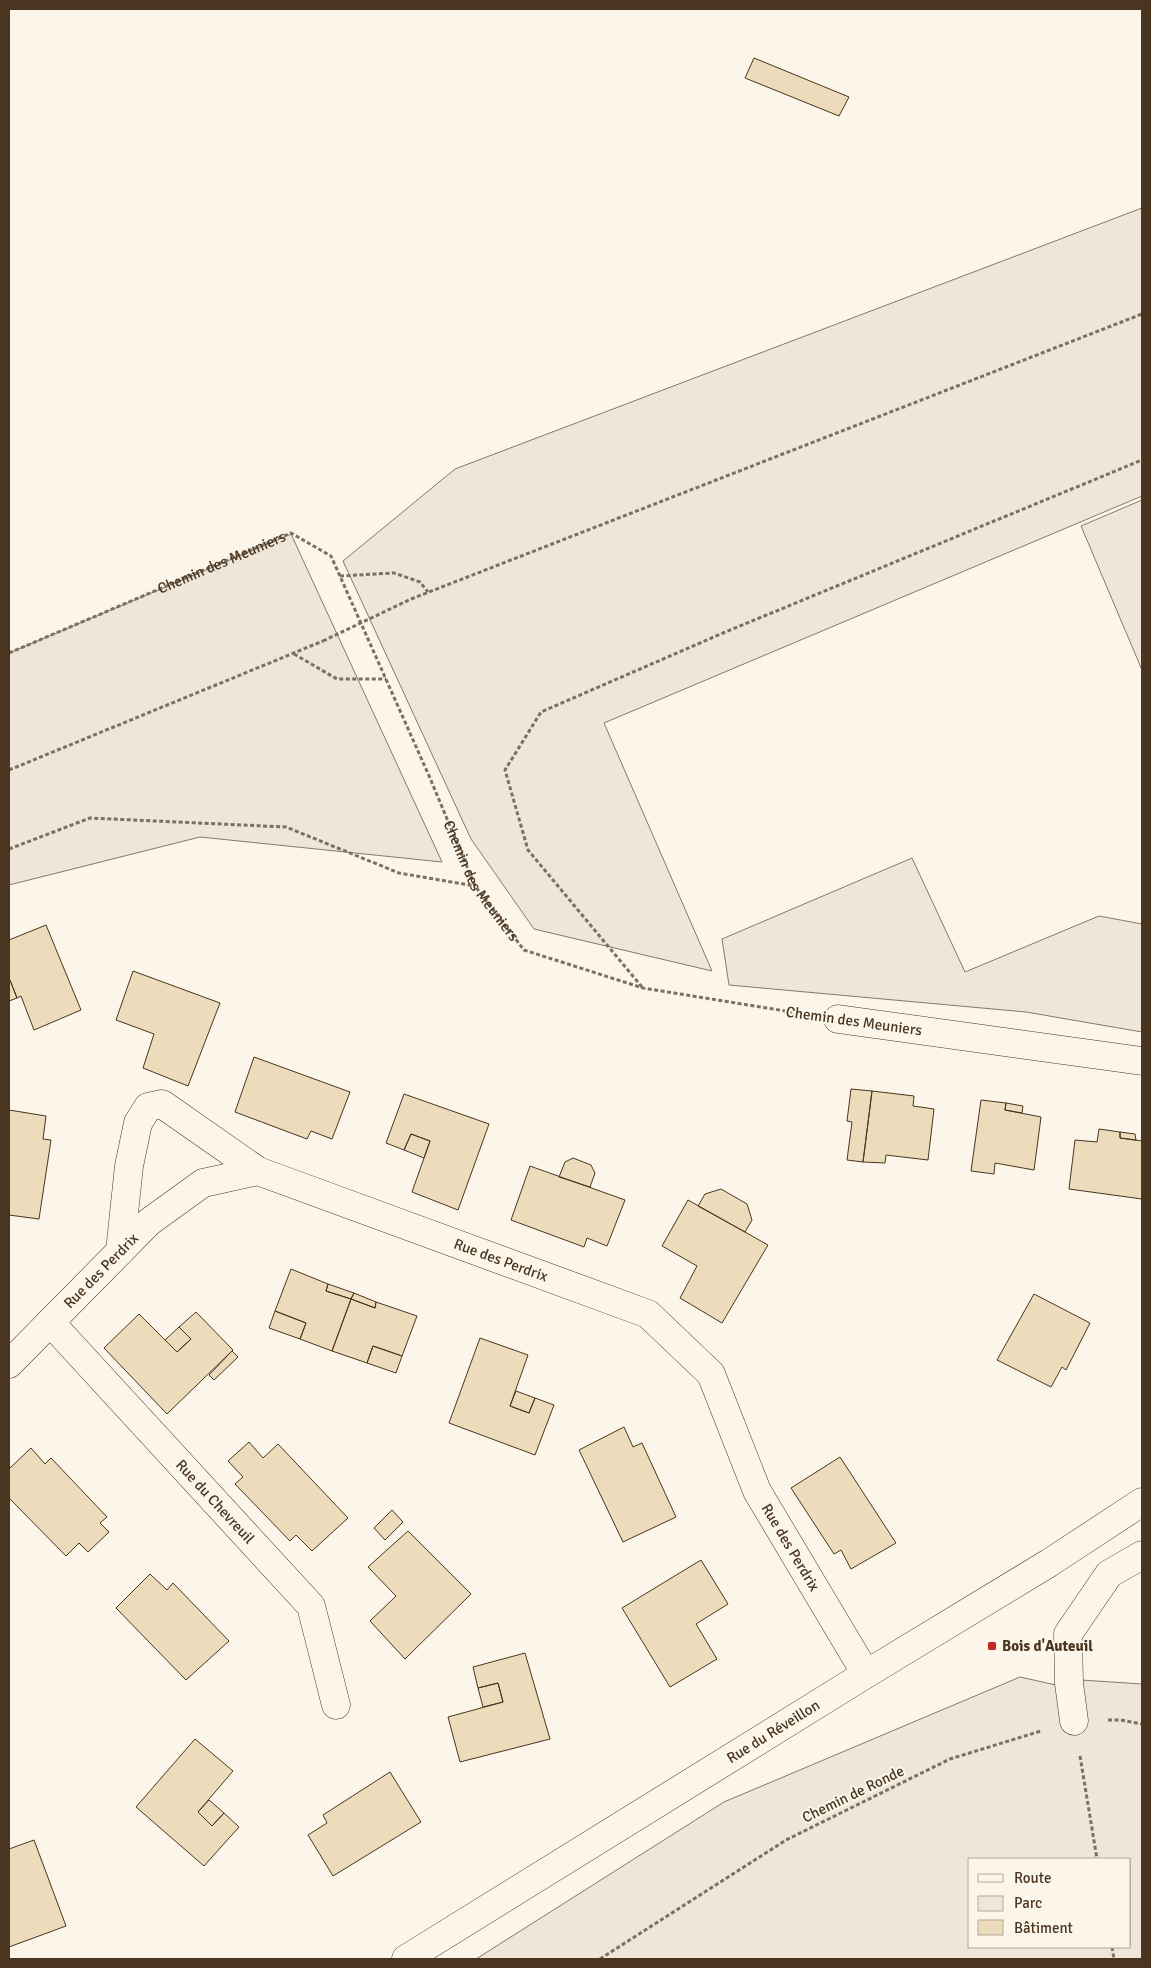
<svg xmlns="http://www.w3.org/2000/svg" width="1151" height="1968" font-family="Signika,sans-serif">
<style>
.green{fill:#ede6d9;stroke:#887966;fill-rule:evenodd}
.parking{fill:#ede7d9;stroke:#887966}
.building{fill:#ecdcbc;stroke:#4a3520}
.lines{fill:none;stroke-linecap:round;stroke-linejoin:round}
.minor-casing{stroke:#4a3520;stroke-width:29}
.path{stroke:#7f6f5c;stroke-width:3;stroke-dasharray:4 2.5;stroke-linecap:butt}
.minor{stroke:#fbf6e9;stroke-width:28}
.path-bridge{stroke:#7f6f5c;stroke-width:3;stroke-dasharray:4 2.5;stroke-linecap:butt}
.poi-dot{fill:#c62828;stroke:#fbf6e9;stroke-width:2}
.labels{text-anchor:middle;stroke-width:4;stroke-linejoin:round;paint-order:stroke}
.street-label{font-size:15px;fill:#4a3520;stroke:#fbf6e9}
.poi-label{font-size:15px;font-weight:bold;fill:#4a3520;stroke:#fbf6e9;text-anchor:start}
</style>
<rect width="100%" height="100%" fill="#fbf6e9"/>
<!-- green -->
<path class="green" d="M1142,208V496L604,723L712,971L534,929L471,839L343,561L455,469Z
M1142,500V670L1081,526Z
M291,534L442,862L200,837L9,885V653Z
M1020,1677L1056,1685L1081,1680L1142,1684V1959H476L724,1802ZM970,1859H1130V1947H970Z"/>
<!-- parking -->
<path class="parking" d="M912,858L965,972L1099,916L1142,924V1032L1026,1012L729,985L722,939Z"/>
<!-- building -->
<path class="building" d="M754,58L849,97L839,116L745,78Z
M46,925L81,1010L34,1030L21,996L17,998L10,980L9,981V940Z
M133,971L220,1003L188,1086L143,1068L154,1034L116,1020Z
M10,980L17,998L9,1001V981Z
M254,1057L350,1092L332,1139L311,1131L307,1139L235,1112Z
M851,1089L872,1091L863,1162L847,1160L852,1122L847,1121Z
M872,1091L914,1096L913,1106L934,1109L928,1160L886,1155L885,1163L863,1162Z
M404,1094L489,1124L458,1210L412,1192L430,1141L411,1134L404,1150L386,1143Z
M981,1100L1006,1103L1005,1110L1041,1117L1034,1170L995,1163L994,1174L971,1171Z
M1006,1103L1023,1106L1022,1113L1005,1110Z
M9,1110L46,1116L43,1139L51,1140L39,1219L9,1215Z
M1099,1129L1120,1132V1138L1142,1141V1199L1069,1189L1075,1140L1097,1142Z
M1120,1132L1135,1134L1136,1140L1120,1138Z
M411,1134L430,1141L424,1158L404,1150Z
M573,1158L591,1165L595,1173L590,1187L559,1177L565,1162Z
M530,1166L625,1200L607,1246L587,1238L584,1247L511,1220Z
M721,1189L747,1204L752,1220L745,1232L698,1206L705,1194Z
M688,1200L768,1245L722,1323L680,1298L697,1266L662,1246Z
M291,1269L328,1284L326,1291L351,1299L332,1351L300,1339L306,1323L275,1311Z
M328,1284L354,1293L351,1299L326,1291Z
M354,1293L376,1302L375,1308L351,1299Z
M1034,1294L1090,1323L1066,1370L1062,1367L1051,1387L997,1360Z
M351,1299L375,1308L376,1302L417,1316L402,1356L373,1346L367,1363L332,1351Z
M275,1311L306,1323L300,1339L269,1328Z
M196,1312L233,1350L167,1414L104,1348L139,1314L177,1352L191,1339L179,1327Z
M179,1327L191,1339L177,1352L165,1340Z
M480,1338L528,1355L510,1406L529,1413L535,1398L554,1405L535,1455L449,1423Z
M373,1346L402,1356L396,1373L367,1363Z
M232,1351L238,1357L214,1380L209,1375Z
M516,1391L535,1398L529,1413L510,1406Z
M624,1427L633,1447L642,1443L676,1517L623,1542L579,1450Z
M249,1442L263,1458L278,1444L348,1518L312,1551L296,1535L290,1541L235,1484L243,1477L228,1461Z
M31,1448L45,1464L51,1458L107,1517L100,1523L109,1532L88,1552L79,1543L66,1556L9,1498V1469Z
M840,1457L896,1543L851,1569L841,1550L834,1554L791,1488Z
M392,1510L403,1522L385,1540L374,1528Z
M408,1531L471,1594L405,1659L370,1621L396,1596L368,1567Z
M701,1560L728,1604L696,1624L717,1659L670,1687L622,1608Z
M150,1574L167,1590L173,1583L229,1641L186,1680L116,1608Z
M525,1653L550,1739L460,1762L448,1717L503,1702L498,1683L478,1688L473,1667Z
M498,1683L503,1702L483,1707L478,1688Z
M195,1739L233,1771L198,1812L212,1826L224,1813L239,1827L204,1866L136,1807Z
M390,1772L421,1822L333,1876L308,1835L327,1823L323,1815Z
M209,1800L224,1813L212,1826L198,1812Z
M34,1840L66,1926L9,1947V1849Z"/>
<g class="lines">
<defs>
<g id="minor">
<path d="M838,1019L1142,1061"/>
<path d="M120,1251L129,1166L138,1123L148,1107L162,1104L258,1171"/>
<path id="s2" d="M50,1322L311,1606L336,1705"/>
<path id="s3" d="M9,1364L149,1222L203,1183L258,1171L648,1314L711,1374L757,1491L866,1674"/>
<path d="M1074,1721L1069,1683L1068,1634L1109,1574L1142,1555"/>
<path id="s4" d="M406,1959L866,1674L1049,1563L1142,1502"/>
</g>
</defs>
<!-- minor casing -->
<use href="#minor" class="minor-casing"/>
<!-- path -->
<g class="path">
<path d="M340,576L394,573L420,582L428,592"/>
<path d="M411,599L1142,314"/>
<path id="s1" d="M9,653L291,533L331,556L430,778L475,886L524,950L643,988L804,1014"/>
<path d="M294,654L337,679H386"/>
<path d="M9,770L323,641"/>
<path d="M9,849L90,818L286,827L399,873L475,886"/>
<path d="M642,987L528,850L505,770L541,712L723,633L1142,460"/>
<path d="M1108,1720H1121L1142,1724"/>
<path d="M1080,1756L1097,1859"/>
<path d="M1112,1947L1114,1959"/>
<path d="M600,1959L786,1840L950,1759L1041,1731"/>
</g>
<!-- minor -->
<use href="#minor" class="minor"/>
<!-- path-bridge -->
<path class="path-bridge" d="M323,641L411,599"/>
</g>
<!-- markers -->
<rect class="poi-dot" x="987" y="1641" width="10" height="10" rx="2.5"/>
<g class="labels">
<!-- street labels -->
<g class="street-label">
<text dy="5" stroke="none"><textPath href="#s1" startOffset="231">Chemin des Meuniers</textPath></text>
<text dy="5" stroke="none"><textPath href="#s1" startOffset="711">Chemin des Meuniers</textPath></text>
<text transform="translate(854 1021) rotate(8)" y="5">Chemin des Meuniers</text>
<text dy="5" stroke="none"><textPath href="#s3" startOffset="581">Rue des Perdrix</textPath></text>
<text dy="5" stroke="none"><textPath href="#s3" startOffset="131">Rue des Perdrix</textPath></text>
<text dy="5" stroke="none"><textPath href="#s2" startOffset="244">Rue du Chevreuil</textPath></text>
<text dy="5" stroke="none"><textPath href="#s3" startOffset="1016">Rue des Perdrix</textPath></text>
<text dy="5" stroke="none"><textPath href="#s4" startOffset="432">Rue du Réveillon</textPath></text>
<text transform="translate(853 1794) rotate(-26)" y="5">Chemin de Ronde</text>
</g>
<!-- poi labels -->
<g class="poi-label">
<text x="1002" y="1651">Bois d'Auteuil</text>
</g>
</g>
<!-- border -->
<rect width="1151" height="1968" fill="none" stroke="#4a3520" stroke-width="20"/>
<!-- legend -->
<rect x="968" y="1858" width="162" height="90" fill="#fbf6e9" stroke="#b4a999"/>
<rect x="978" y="1874" width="25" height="8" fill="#fbf6e9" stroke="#b4a999"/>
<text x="1014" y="1883" font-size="15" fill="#4a3520">Route</text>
<rect x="978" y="1896" width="25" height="15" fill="#ede6d9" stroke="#b4a999"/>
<text x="1014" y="1908" font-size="15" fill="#4a3520">Parc</text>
<rect x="978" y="1920" width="25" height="15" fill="#ecdcbc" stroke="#b4a999"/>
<text x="1014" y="1933" font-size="15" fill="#4a3520">Bâtiment</text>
</svg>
